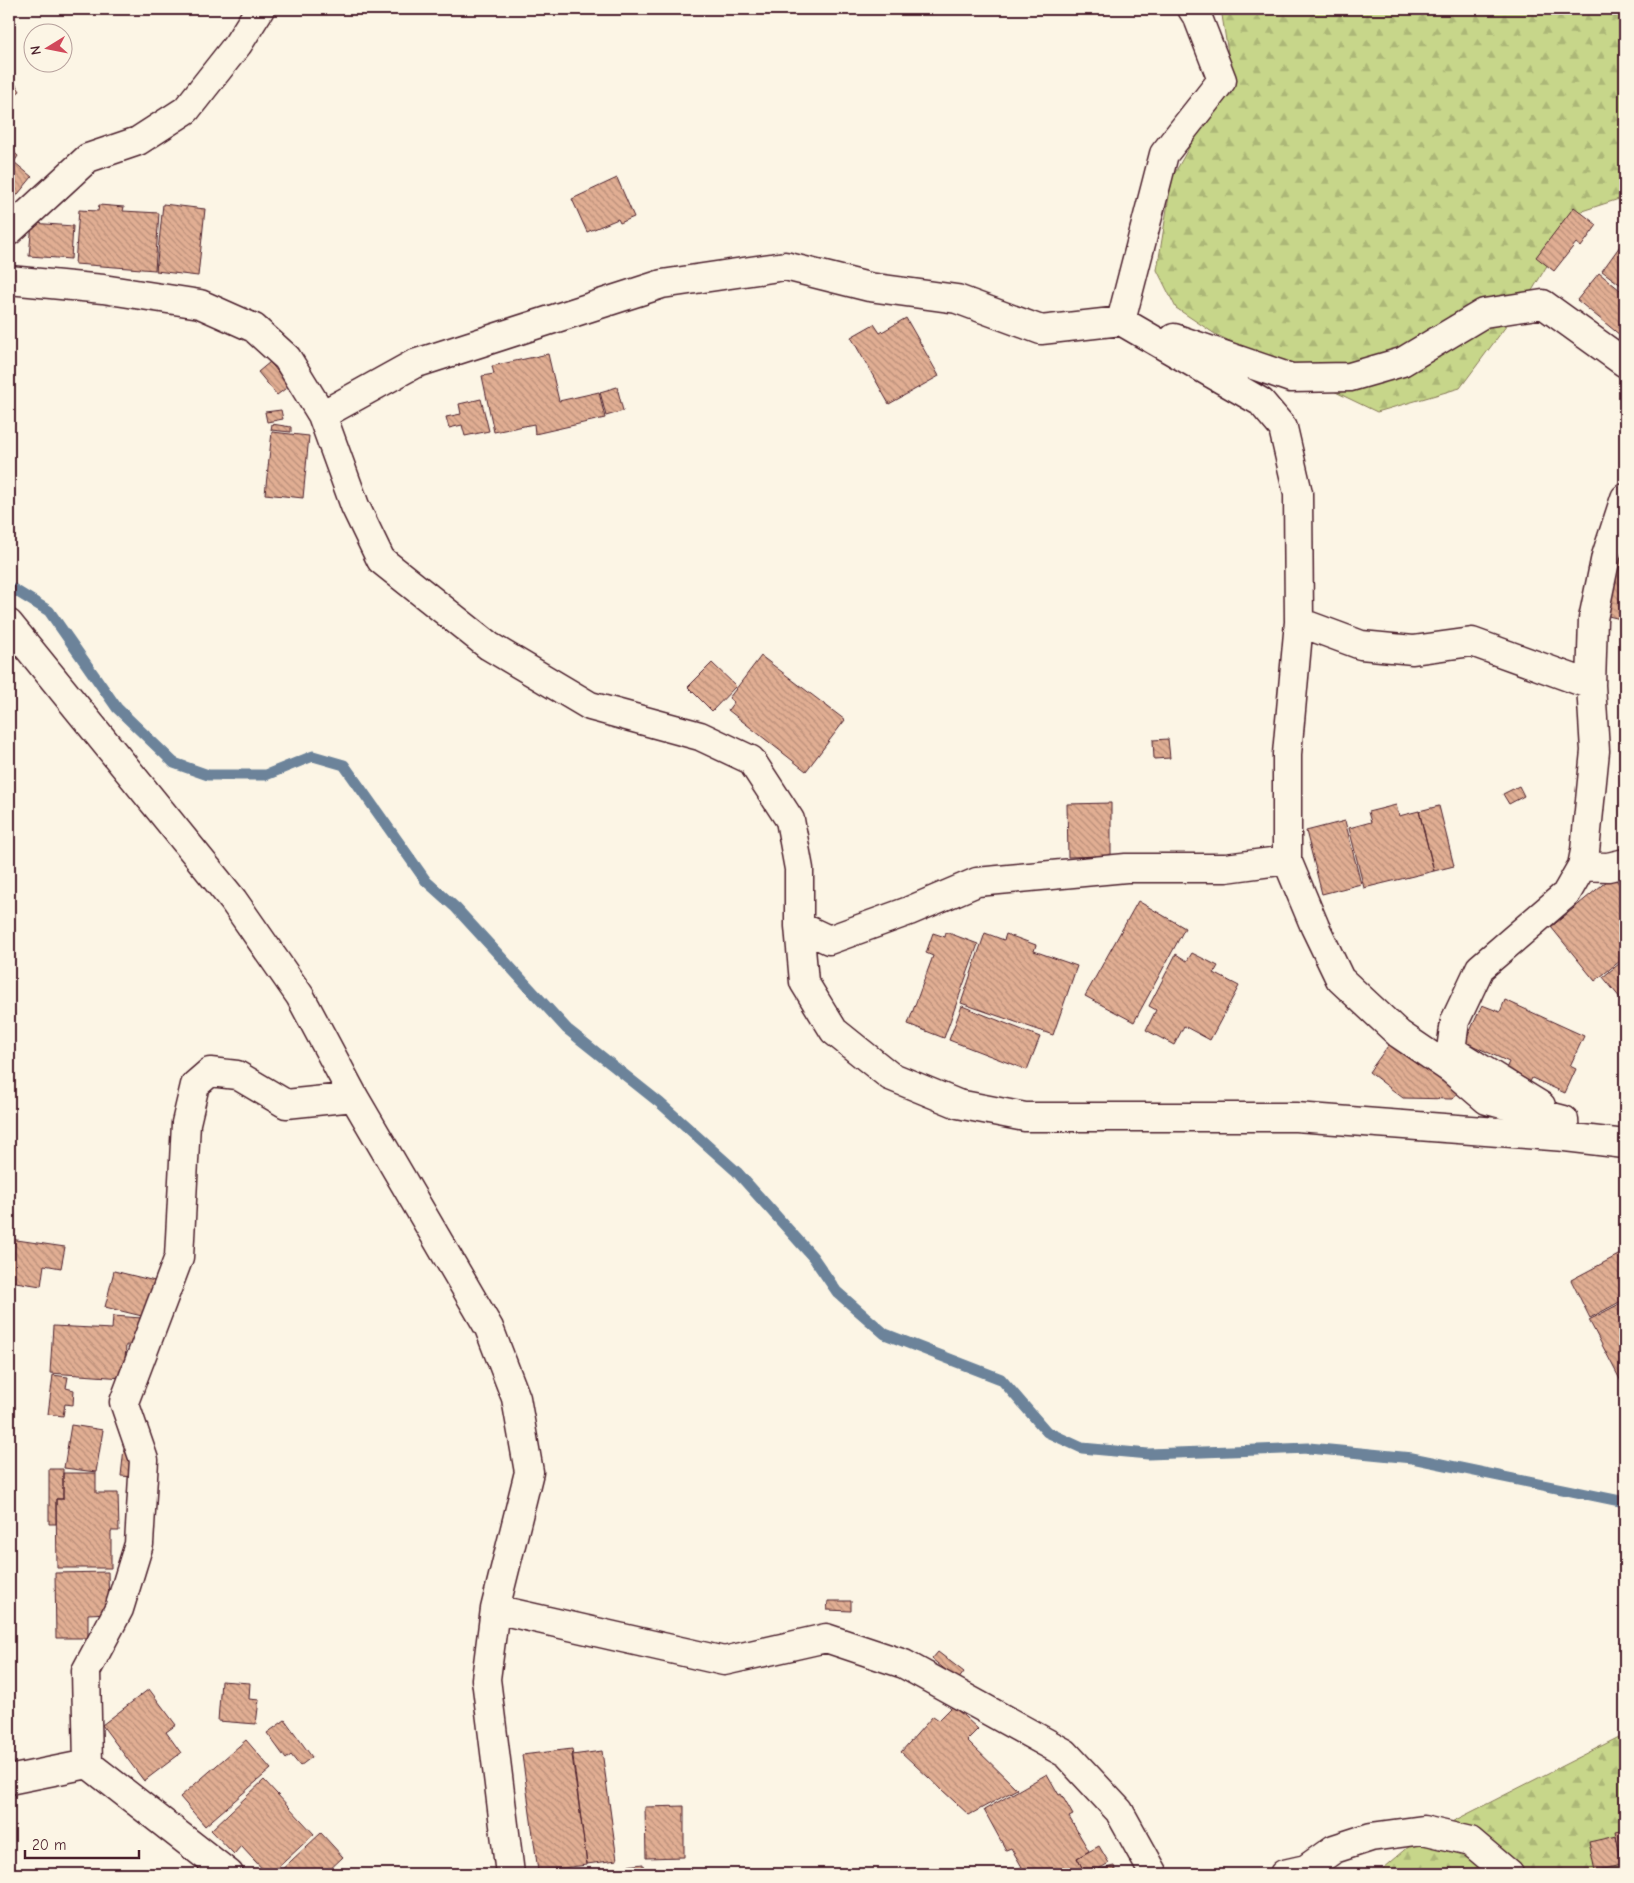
<svg xmlns="http://www.w3.org/2000/svg" width="1634" height="1883" font-family="'Comic Neue',sans-serif">
<style>
.forest{fill:url(#forest-firs);stroke:#887a5a}
.lines{fill:none;stroke-linecap:round;stroke-linejoin:round}
.stream{stroke:#6c839a;stroke-width:11}
.building{fill:url(#building-back-hatch);stroke:#4a1f2b}
.minor-casing{stroke:#4a1f2b;stroke-width:31}
.minor{stroke:#fcf5e5;stroke-width:28}
</style>
<defs>
<pattern id="forest-firs" width="22" height="20" patternUnits="userSpaceOnUse" patternTransform="scale(1.25)"><rect width="22" height="20" fill="#c7d68a"/><path d="M5 1l3.5 6h-7zM16 11l3.5 6h-7z" fill="#acb777"/></pattern>
<pattern id="building-back-hatch" width="6" height="6" patternUnits="userSpaceOnUse" patternTransform="scale(1.25)"><rect width="6" height="6" fill="#e1ae93"/><path d="M-1 5l2 2M0 0l6 6M5-1l2 2" fill="none" stroke="#b88d78"/></pattern>
</defs>
<rect width="100%" height="100%" fill="#fcf5e5"/>
<filter id="ink" filterUnits="userSpaceOnUse"><feTurbulence type="fractalNoise" baseFrequency=".02" numOctaves="2"/><feDisplacementMap in="SourceGraphic" scale="10" xChannelSelector="R" yChannelSelector="G"/><feConvolveMatrix kernelMatrix="1 2 1 2 8 2 1 2 1" color-interpolation-filters="sRGB"/></filter>
<g filter="url(#ink)">
<!-- forest -->
<path class="forest" d="M1221,9H1625V197L1579,212L1530,294L1460,388L1377,412L1215,334L1176,308L1157,270L1172,178L1231,72Z
M1625,1734V1874H1377L1418,1839Z"/>
<g class="lines">
<!-- stream -->
<path class="stream" d="M9,589H13L49,611L117,708L174,763L208,775H266L313,756L344,765L426,881L456,908L567,1029L660,1103L737,1172L813,1257L837,1292L885,1334L1001,1379L1047,1432L1082,1448L1148,1454L1309,1448L1412,1458L1625,1502"/>
</g>
<!-- building -->
<path class="building" d="M9,75L20,91L9,99Z
M9,148L18,156L14,162L32,177L9,205Z
M617,178L634,217L620,223L618,219L587,232L572,199Z
M163,204L205,209L198,276L156,271Z
M99,205L124,207L123,211L159,213L155,270L75,264L79,210L98,211Z
M1574,207L1597,225L1581,247L1576,243L1554,271L1536,257Z
M32,223L73,226L71,259L29,256Z
M1625,239V288L1602,271Z
M1599,273L1625,294V335L1622,332L1620,335L1577,300Z
M906,318L939,376L889,404L851,337L874,324L880,333Z
M548,354L559,401L599,392L605,418L535,434L534,424L494,432L482,376L494,374L492,366Z
M270,362L289,386L277,395L258,372Z
M617,387L623,411L606,416L600,392Z
M481,399L489,431L465,436L462,425L449,428L446,417L461,414L459,404Z
M281,410L283,419L267,422L265,412Z
M272,424L291,427V432L271,430Z
M272,432L309,436L303,498L265,494Z
M1625,534V620L1604,615Z
M761,656L845,720L806,771L728,710L734,702L729,698Z
M712,663L736,686L712,711L688,687Z
M1168,739L1170,758L1154,759L1153,740Z
M1519,786L1524,796L1509,804L1503,794Z
M1111,803V856L1068,857L1067,804Z
M1396,805L1399,816L1419,811L1434,871L1364,888L1349,828L1371,822L1368,812Z
M1439,806L1454,866L1434,871L1419,811Z
M1345,821L1361,884L1322,894L1306,831Z
M1613,876L1625,891V957L1595,981L1551,927Z
M1138,901L1185,928L1134,1022L1085,996Z
M946,932L978,944L944,1038L908,1024L933,956L926,953L933,933L945,937Z
M985,933L1004,940L1006,934L1036,945L1034,951L1077,966L1053,1035L961,1003Z
M1192,953L1218,966L1214,973L1239,986L1210,1040L1184,1026L1174,1045L1146,1030L1156,1010L1149,1006L1176,954L1187,961Z
M1625,959V1004L1603,977Z
M1505,1000L1584,1036L1570,1066L1576,1069L1565,1093L1532,1078L1528,1086L1503,1075L1509,1062L1465,1042L1482,1005L1500,1012Z
M962,1006L1040,1037L1027,1070L949,1040Z
M1393,1039L1460,1090L1452,1099L1403,1098L1369,1072Z
M10,1239L65,1247L61,1268L44,1265L41,1286L9,1281Z
M1622,1253L1625,1259V1299L1590,1318L1571,1280Z
M114,1271L159,1282L150,1318L105,1307Z
M1625,1301V1389L1589,1320Z
M113,1316L142,1318L140,1346L126,1345L124,1378L50,1373L53,1326L112,1329Z
M53,1375L68,1377L66,1388L74,1390L73,1405L65,1404L63,1416L48,1414Z
M71,1425L103,1430L96,1472L64,1468Z
M124,1448H132L133,1477L121,1476Z
M49,1469H63V1499H56V1524H49Z
M63,1473H96V1493H118L119,1531H111V1568H57L56,1499H63Z
M108,1572L109,1613L88,1614V1638H56L55,1573Z
M828,1601H851V1611L827,1610Z
M938,1652L964,1672L958,1680L932,1659Z
M221,1681L250,1683L249,1699L259,1700L256,1724L218,1721Z
M149,1689L176,1725L166,1732L181,1753L144,1781L102,1725Z
M953,1706L978,1729L967,1740L1017,1789L969,1815L901,1752L933,1716L939,1720Z
M285,1720L312,1757L300,1766L291,1755L286,1759L267,1733Z
M246,1740L271,1769L205,1826L180,1797Z
M572,1749L587,1865L538,1871L522,1755Z
M602,1751L617,1860L587,1864L572,1755Z
M1047,1774L1059,1795L1061,1794L1073,1815L1069,1817L1089,1851L1077,1858L1085,1873L1015,1874L1013,1872L1022,1867L1011,1848L1006,1850L984,1810Z
M264,1780L314,1834L271,1874H267L241,1846L234,1854L211,1830Z
M684,1806V1857L646,1858L645,1807Z
M1625,1830V1865H1622L1615,1832Z
M321,1833L343,1857L325,1874H277Z
M1616,1836L1622,1865L1595,1871L1589,1842Z
M1099,1846L1109,1863L1095,1871L1085,1873L1077,1858Z
M643,1864L644,1874H618V1867Z
M1114,1866L1116,1874H1080L1085,1873Z"/>
<g class="lines">
<defs>
<path id="minor" d="M9,231L88,158L138,141L186,110L238,44L260,9
M9,280L103,289L200,304L254,328L287,358L322,415L355,506L381,560L489,646L590,706L700,736L751,760L790,820L799,869V926L804,982L834,1031L890,1076L958,1104L1025,1117H1296L1565,1137L1625,1144
M1121,321L1164,154L1222,80L1198,18L1192,9
M1174,338L1291,378L1350,377L1402,362L1484,313L1543,304L1625,363
M322,415L414,364L662,284L785,266L869,287L957,299L1041,330L1121,321L1261,402L1283,428L1298,493L1299,622L1287,754V860L1315,927L1340,979L1399,1034L1452,1070L1487,1100L1564,1120L1565,1137
M1299,622L1361,645L1413,650L1472,642L1591,685
M9,624L233,900L300,996L354,1097L489,1328L516,1398L529,1472L495,1609L486,1679L510,1874
M1582,866L1608,867L1625,863
M799,926L829,940L909,911L977,882L1126,868H1226L1287,860
M1541,1106L1451,1050L1455,1021L1480,968L1566,894L1582,866L1585,851L1595,751L1591,685L1593,619L1606,556L1625,498
M495,1609L724,1661L826,1638L904,1664L1065,1753L1119,1811L1154,1874
M88,1764L86,1671L119,1609L139,1544L144,1460L124,1402L179,1257L186,1123L195,1085L210,1072L237,1075L286,1104L354,1097
M9,1780L88,1764L229,1874
M1284,1874L1306,1869L1334,1849L1371,1837L1423,1830L1470,1841L1509,1874"/>
</defs>
<!-- minor casing -->
<use href="#minor" class="minor-casing"/>
<!-- minor -->
<use href="#minor" class="minor"/>
</g>
</g>
<!-- margin -->
<rect width="1634" height="1883" fill="none" stroke="#fcf5e5" stroke-width="30"/>
<rect x="15" y="15" width="1604" height="1853" fill="none" stroke="#4a1f2b" stroke-width="2" filter="url(#ink)"/>
<!-- north arrow -->
<g transform="translate(48 48) rotate(260)"><circle r="24" fill="#fcf5e5" stroke="#b59f9b"/>
<path d="M0-4L9 19L0 12L-9 19Z" fill="#d1495b"/>
<text y="-8" font-size="14" font-weight="bold" text-anchor="middle" fill="#4a1f2b">N</text>
</g>
<!-- scale -->
<path d="M25 1850v8h114v-8" fill="none" stroke="#4a1f2b" stroke-width="2.5"/>
<text x="32" y="1850" font-size="15" fill="#4a1f2b" stroke="#fcf5e5" stroke-width="4" paint-order="stroke">20 m</text>
</svg>
